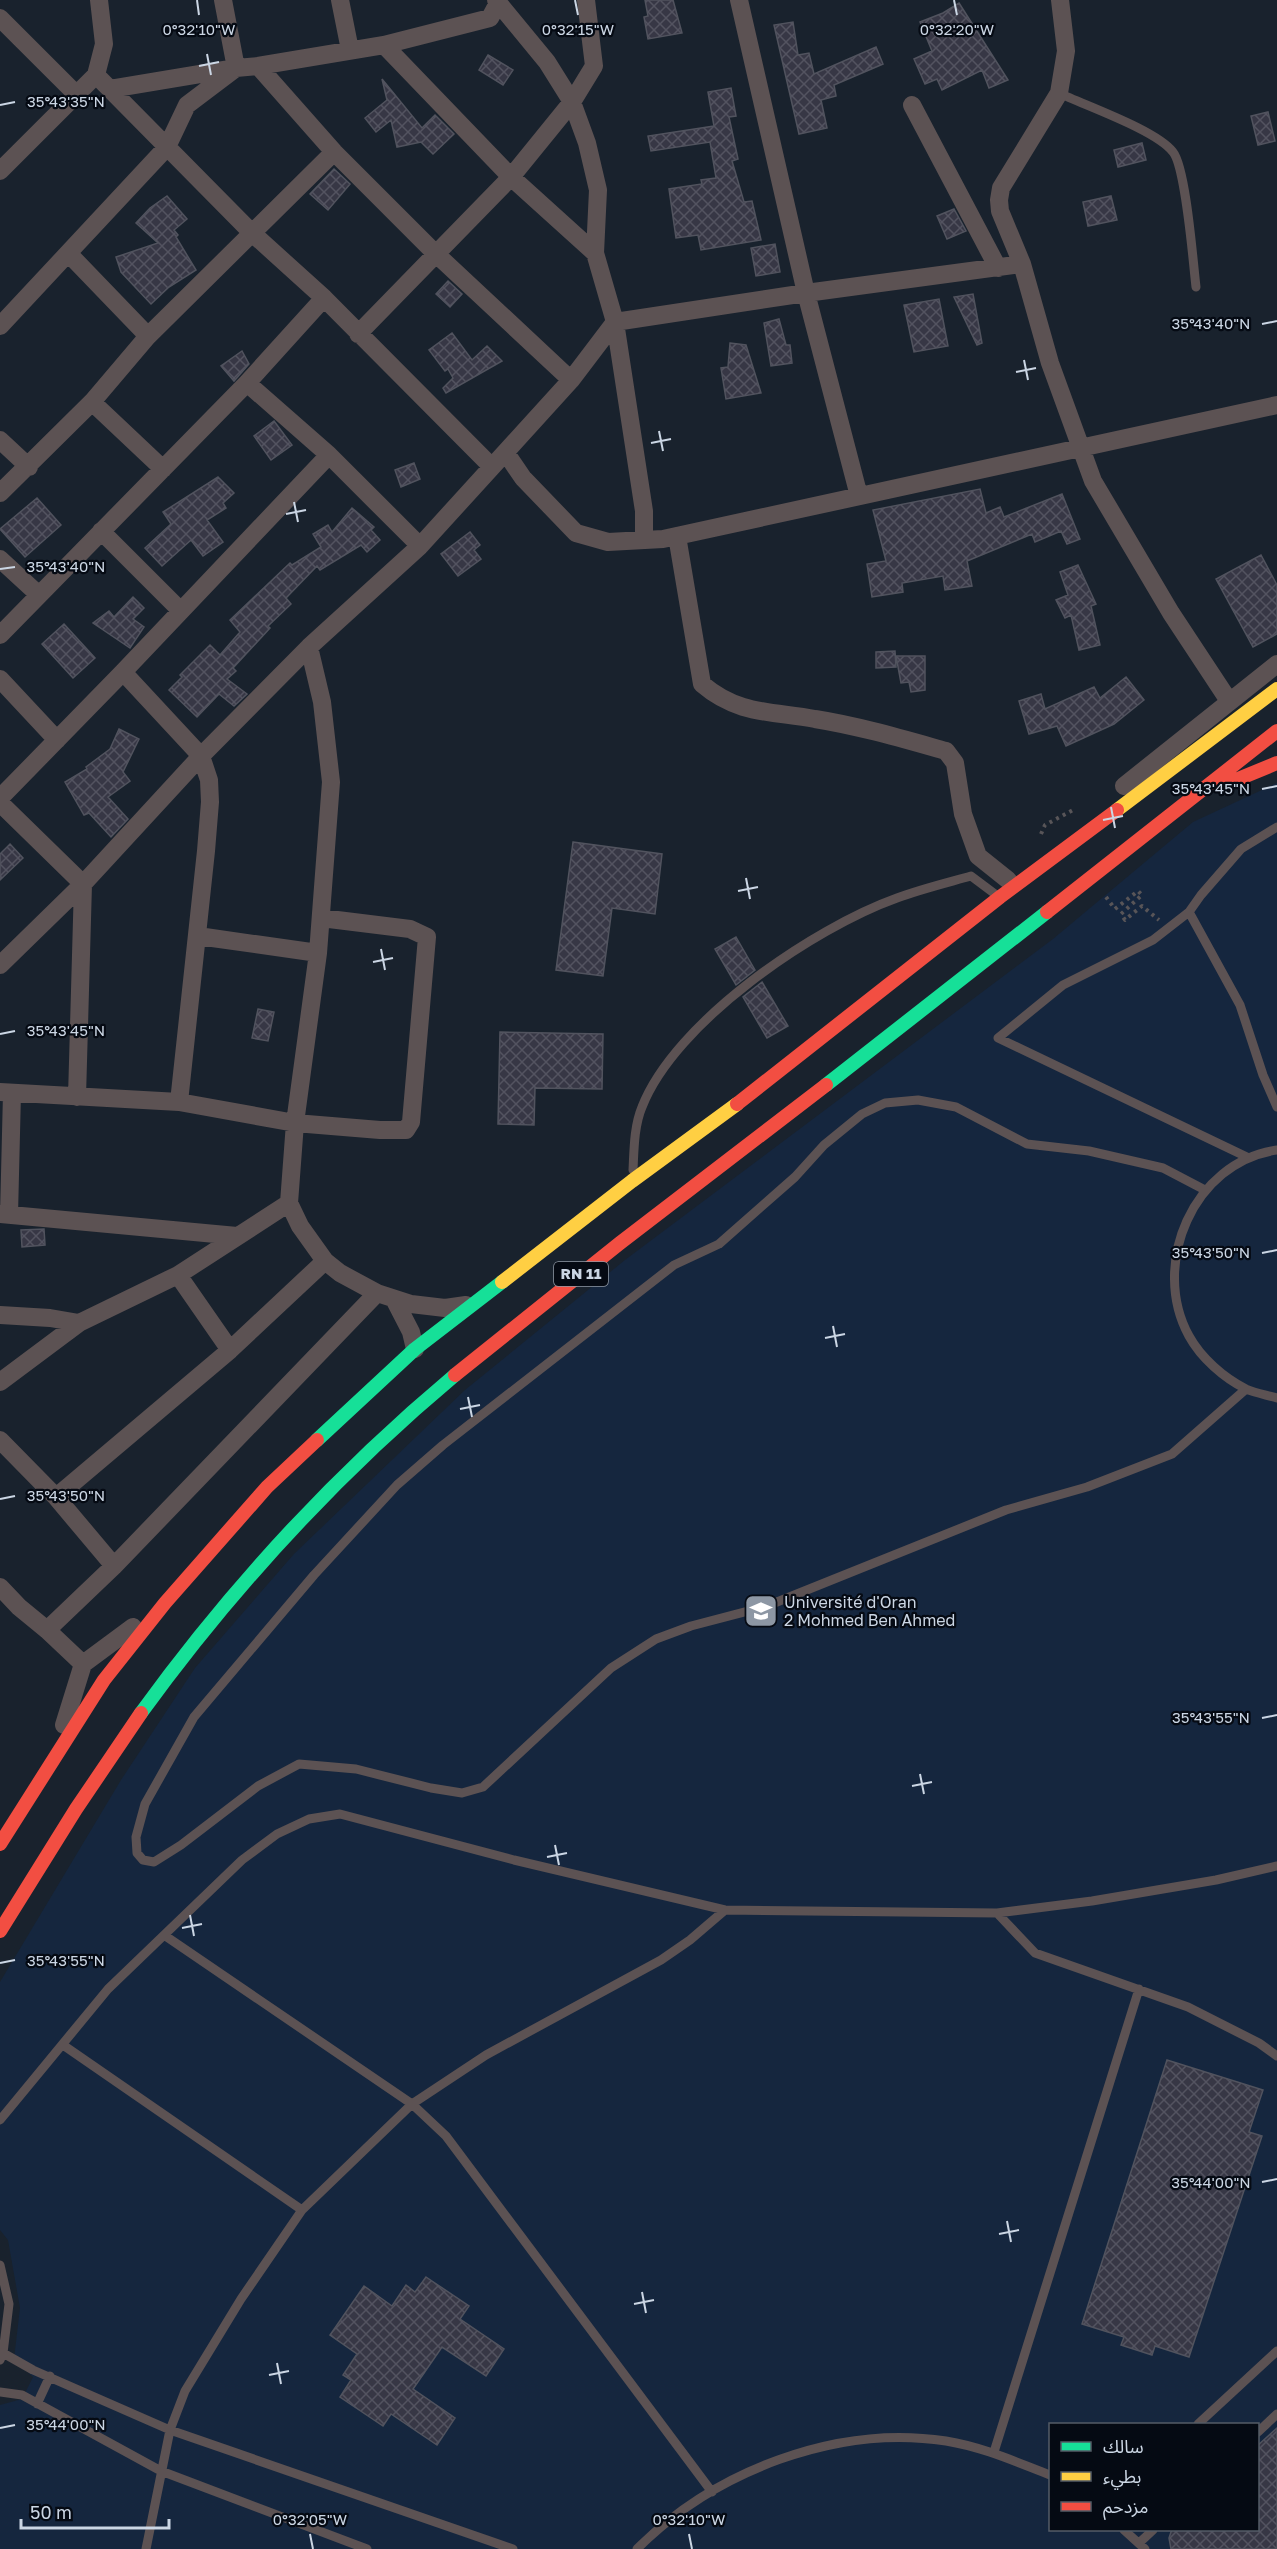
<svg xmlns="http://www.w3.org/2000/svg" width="1277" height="2549" font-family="'Golos Text','Noto Sans Arabic',sans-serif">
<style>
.built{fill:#15263e;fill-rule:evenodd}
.building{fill:url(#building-cross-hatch);stroke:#51535e;stroke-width:1.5}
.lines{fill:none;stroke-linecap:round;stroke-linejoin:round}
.path{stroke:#585558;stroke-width:4;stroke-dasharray:3 4.5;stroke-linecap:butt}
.lane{stroke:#5c5253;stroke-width:9}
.street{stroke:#5c5253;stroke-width:18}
.fast{stroke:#16e098;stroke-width:14}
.slow{stroke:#ffcf43;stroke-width:14}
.jam{stroke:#f24e42;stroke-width:14}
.ticks{fill:none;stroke:#cbd6e4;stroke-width:2}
.labels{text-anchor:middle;stroke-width:4.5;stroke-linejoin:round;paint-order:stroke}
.shield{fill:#050a13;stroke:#9099a5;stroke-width:1.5}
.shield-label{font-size:15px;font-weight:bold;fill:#cbd6e4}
.poi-label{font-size:16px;fill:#cbd6e4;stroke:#050a13;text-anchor:start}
.ticks-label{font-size:15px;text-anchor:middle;fill:#cbd6e4;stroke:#050a13;stroke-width:4.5;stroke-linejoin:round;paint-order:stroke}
</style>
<defs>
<pattern id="building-cross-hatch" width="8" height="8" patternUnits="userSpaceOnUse" patternTransform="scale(1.5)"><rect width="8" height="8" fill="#373745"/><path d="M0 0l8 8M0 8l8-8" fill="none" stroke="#535360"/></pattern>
</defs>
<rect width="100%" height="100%" fill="#19222d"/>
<!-- built -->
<path class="built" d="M1277,783V2549H0V2405L22,2399L33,2377L14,2359L20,2308L8,2240L0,2230V1982L121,1780L195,1668L294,1554L465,1390L625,1260L1053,939L1193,822ZM1050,2424H1258V2530H1050Z"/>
<!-- building -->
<path class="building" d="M645,0H673L682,33L648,39L644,17L648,16Z
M959,3L1008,80L989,88L982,70L942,90L937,79L925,84L914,59L932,51L920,22L943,13Z
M793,22L798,55L809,53L814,74L876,47L883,64L834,85L836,96L821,100L827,128L799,134L774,25Z
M488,55L513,70L503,85L479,70Z
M382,79L422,128L435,115L454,134L433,154L421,142L397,147L391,120L376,132L365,118L387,100Z
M731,88L736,116L729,117L738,159L732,161L744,202L752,201L761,240L701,250L698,235L676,238L669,189L702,184L701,180L716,178L710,142L651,151L648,136L714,126L708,92Z
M1268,112L1275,141L1258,145L1251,116Z
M1142,143L1146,160L1118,167L1114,150Z
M334,169L350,184L328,210L310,194Z
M167,196L187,219L174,230L178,235L176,237L196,270L169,287L151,304L121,272L116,257L158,243L136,223L150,208Z
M1111,196L1117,220L1088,226L1083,202Z
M954,209L966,231L947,239L937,216Z
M775,244L780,272L756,276L751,248Z
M448,281L462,294L450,307L436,294Z
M973,294L982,343L977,345L954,297Z
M939,299L948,346L914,352L904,305Z
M779,319L786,345H790L792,363L771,366L764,323Z
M452,333L472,360L487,346L502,361L446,393L443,388L453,378L448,369L445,371L429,350Z
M730,343L746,345L761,393L726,399L721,368L728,367Z
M242,351L249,364L234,381L221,366Z
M274,421L292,445L271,460L254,436Z
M414,463L420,479L401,487L395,470Z
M218,477L234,493L223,503L226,508L207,520L223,542L203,556L191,540L162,566L145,548L171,524L163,512Z
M980,489L986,513L1000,507L1004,517L1062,494L1080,539L1067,544L1061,531L1035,542L1032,534L967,561L972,586L945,590L943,576L902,583L903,592L872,597L867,564L886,561L873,510Z
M37,498L61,525L25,557L0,529Z
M352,508L374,527L371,530L380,540L367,552L361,545L320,570L317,566L286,598L291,604L268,626L270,628L233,668L236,671L227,679L247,694L234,706L219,694L197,717L169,690L182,677L180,675L210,645L220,655L240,632L230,620L290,563L292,565L321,547L313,534L328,525L332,532Z
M470,532L480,545L474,550L481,559L458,576L441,554Z
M1261,555L1277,585V634L1253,647L1216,579Z
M1078,565L1096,604L1091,606L1100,645L1079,650L1071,615L1065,618L1056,600L1068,595L1060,572Z
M133,597L144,608L133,619L144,627L130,648L93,623L109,611L114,617Z
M64,624L95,658L73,678L42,644Z
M895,651L896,667L876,668V652Z
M896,656H925V690L911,692L909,682L901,683Z
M1126,677L1144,700L1114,724L1066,746L1057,726L1029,734L1019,701L1041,694L1045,709L1094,687L1100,698Z
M119,729L139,739L123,772L130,781L108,797L128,819L111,837L89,813L84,815L65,782L87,769L86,767L110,749Z
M573,842L662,854L655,914L612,908L603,976L556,970Z
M10,844L23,858L0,880V854Z
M736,937L755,970L736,985L715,949Z
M762,982L788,1026L767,1038L743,997Z
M258,1009L274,1012L268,1041L252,1038Z
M500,1032L603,1034L602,1089L535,1088L534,1125L498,1124Z
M44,1229L45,1245L22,1247L21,1230Z
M1167,2060L1263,2090L1249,2132L1262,2136L1189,2357L1155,2346L1152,2355L1121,2345L1124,2337L1082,2324Z
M426,2277L469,2306L460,2319L504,2349L486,2376L442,2347L413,2389L455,2418L437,2445L391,2414L383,2426L340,2397L351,2380L343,2375L357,2354L330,2335L364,2286L392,2306L406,2285L415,2292Z
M1277,2428V2549H1171L1169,2538L1172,2529H1257V2446Z"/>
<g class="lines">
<!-- path -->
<path class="path" d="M1041,834L1045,825L1073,810
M1106,897L1115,909L1138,891L1142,895L1121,914L1125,920L1142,906L1159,920"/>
<!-- lane -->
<path class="lane" d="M1059,93C1086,106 1156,130 1173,152C1186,168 1193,262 1196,287
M1189,912L1201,895L1241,849L1277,827
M1277,1150C1193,1162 1150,1265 1189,1336C1201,1358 1224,1378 1246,1389C1255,1393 1267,1395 1277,1398
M1249,1158L998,1038L1063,985L1153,940L1189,912L1240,1005L1263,1075L1277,1107
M633,1170C634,1150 634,1126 642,1107C675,1022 813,928 897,898C921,889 946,883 971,876L995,894
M1205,1190L1163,1168L1089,1151L1027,1144L956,1107L918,1100L885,1103L862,1114L824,1145L795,1177L719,1244L674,1265L443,1445L397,1485L314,1575L194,1717L145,1804L136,1837L137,1853L143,1860L154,1862L181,1845L258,1786L299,1764L356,1769L431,1788L462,1793L483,1787L611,1668L656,1639L691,1626L767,1606L1006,1510L1087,1487L1172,1454L1246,1389
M997,1913L1035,1953L1188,2007L1259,2043L1277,2056
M164,1935L412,2104L446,2136L712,2492
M63,2045L302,2210
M0,2120L108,1989L242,1860L277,1834L309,1819L340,1814L514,1860L725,1910L997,1913L1092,1901L1216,1880L1277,1866
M0,2265L9,2304L3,2353L0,2360
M3,2353L33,2370L170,2430L513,2549
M0,2392L22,2395L161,2471L367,2549
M37,2404L50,2376
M1198,2424L1277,2351
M1258,2432L1277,2414
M994,2452L1139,1989
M1124,2530L1145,2549
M1139,2543L1153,2530
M146,2549L170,2430L185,2391L241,2299L302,2210L412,2104L486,2055L661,1960L690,1940L725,1910
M637,2549C714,2471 837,2424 946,2441C983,2447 1016,2462 1050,2475"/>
<!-- street -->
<path class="street" d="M340,0L350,50
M739,0L806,293L859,496
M1060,0L1066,51L1059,93L1001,188L999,200L1000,211L1022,264L1050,363L1093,481L1171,613L1229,701
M0,18L76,94
M384,45L511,177L595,253
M258,66L334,152L435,253L571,380
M96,75L251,232L324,298L491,466
M110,89L236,68L223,0
M912,105L998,268
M0,171L96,75L104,44L99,0
M69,254L148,336
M0,326L167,147L187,105L236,68L258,66L384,45L490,18L498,3
M358,334L511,177L572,102L594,66L586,0
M247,383L329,455L420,546
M92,402L163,469
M0,440L29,467
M506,453L523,478L576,533L608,542L663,539L1277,405
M0,493L92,402L148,336L334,152
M101,531L181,611
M677,536L702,684C738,715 772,711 815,719C859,726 903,739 946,751L955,763L963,814L978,856L1008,880
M644,540V511L615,322L806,293L1022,264
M0,559L39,595
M0,635L247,383L324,298
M309,647L322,702L331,782L318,953L295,1123L289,1203L300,1226L325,1261L340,1273L377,1293L411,1304L445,1308L466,1305
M123,672L201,756L209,780L210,802L206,851L179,1102
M0,679L57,740
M1124,786L1277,664
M0,798L123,672L329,455
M0,803L83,884L77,1097
M198,936L318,953
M0,965L83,884L201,756L309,647L420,546L571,380L615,322L595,253L598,190L587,143L572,102L547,62L496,0
M0,1092L179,1102L295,1123L380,1130H406L411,1122L427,937L410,929L321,918
M0,1214L237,1236
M9,1215L12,1093
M178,1275L230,1350
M394,1299L411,1332L415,1349
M0,1315L50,1318L79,1323
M0,1382L79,1323L178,1275L289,1203
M0,1440L56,1497L114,1566
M56,1497L230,1350L325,1261
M0,1587L19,1607L47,1630
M83,1664L47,1630L114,1566L377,1293
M64,1725L83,1664L133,1627"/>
<!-- fast -->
<path class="fast" d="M826,1085L1047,912
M317,1440L415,1349L502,1282
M141,1713C231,1589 338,1473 455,1375"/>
<!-- slow -->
<path class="slow" d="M1117,810L1277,689
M502,1282L632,1181L737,1104"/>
<!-- jam -->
<path class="jam" d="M1226,784L1277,763
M1047,912L1277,731
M737,1104L1000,897L1117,810
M455,1375L620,1243L826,1085
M0,1844L104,1680L165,1603L267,1487L317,1440
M0,1931L76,1809L141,1713"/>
</g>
<!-- ticks -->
<path class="ticks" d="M197,0L199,15M575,0L578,15M954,0L957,15M207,54L211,75M199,66L219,62M0,105L15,102M1262,324L1277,321M1024,360L1028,380M1016,372L1036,368M659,431L663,451M651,443L671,439M294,502L298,522M286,514L306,510M0,569L15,567M1262,789L1277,786M1111,807L1115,828M1103,820L1123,816M746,878L750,899M738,891L758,887M381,949L385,970M373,962L393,958M0,1034L15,1031M1262,1253L1277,1250M833,1326L837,1347M825,1338L845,1334M468,1397L472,1417M460,1409L480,1405M0,1499L15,1496M1262,1718L1277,1715M920,1774L924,1794M912,1786L932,1782M555,1845L559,1865M547,1857L567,1853M190,1915L194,1936M182,1928L202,1924M0,1963L15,1960M1262,2182L1277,2179M1007,2221L1011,2242M999,2234L1019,2230M642,2292L646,2313M634,2304L654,2300M277,2363L281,2384M269,2375L289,2371M0,2428L15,2425M310,2534L313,2549M689,2534L692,2549"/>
<!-- icons -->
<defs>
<symbol id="university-square" viewBox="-11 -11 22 22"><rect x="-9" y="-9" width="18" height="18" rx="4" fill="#8d97a4" stroke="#050a13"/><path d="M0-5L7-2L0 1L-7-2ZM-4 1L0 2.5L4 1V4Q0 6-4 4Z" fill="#fff"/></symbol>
</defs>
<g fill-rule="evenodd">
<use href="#university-square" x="742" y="1592" width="38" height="38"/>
</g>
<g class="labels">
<!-- shield labels -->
<rect class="shield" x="554" y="1262" width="54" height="24" rx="4.5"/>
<g class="shield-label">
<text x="581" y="1279">RN 11</text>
</g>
<!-- poi labels -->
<g class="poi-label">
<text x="784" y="1608">Université d'Oran<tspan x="784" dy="18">2 Mohmed Ben Ahmed</tspan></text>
</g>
</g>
<g class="ticks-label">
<text x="199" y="35">0°32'10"W</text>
<text x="578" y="35">0°32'15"W</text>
<text x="957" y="35">0°32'20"W</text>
<text x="66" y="107">35°43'35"N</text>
<text x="1211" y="329">35°43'40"N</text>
<text x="66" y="572">35°43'40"N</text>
<text x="1211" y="794">35°43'45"N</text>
<text x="66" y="1036">35°43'45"N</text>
<text x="1211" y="1258">35°43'50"N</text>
<text x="66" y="1501">35°43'50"N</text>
<text x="1211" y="1723">35°43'55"N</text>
<text x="66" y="1966">35°43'55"N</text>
<text x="1211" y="2188">35°44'00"N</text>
<text x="66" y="2430">35°44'00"N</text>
<text x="310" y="2525">0°32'05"W</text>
<text x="689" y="2525">0°32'10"W</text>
</g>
<!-- legend -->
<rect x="1049" y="2423" width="210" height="108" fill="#050a13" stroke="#545c67" stroke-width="1.5"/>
<rect x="1061" y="2442" width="30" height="9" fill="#16e098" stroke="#545c67" stroke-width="1.5"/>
<text x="1103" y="2453" font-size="18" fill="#cbd6e4">سالك</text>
<rect x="1061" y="2472" width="30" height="9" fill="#ffcf43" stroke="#545c67" stroke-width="1.5"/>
<text x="1103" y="2483" font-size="18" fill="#cbd6e4">بطيء</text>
<rect x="1061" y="2502" width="30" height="9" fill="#f24e42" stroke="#545c67" stroke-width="1.5"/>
<text x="1103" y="2513" font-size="18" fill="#cbd6e4">مزدحم</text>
<!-- scale -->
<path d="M21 2519v9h148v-9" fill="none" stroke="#cbd6e4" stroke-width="3"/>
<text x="30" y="2519" font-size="18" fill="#cbd6e4" stroke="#050a13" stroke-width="4.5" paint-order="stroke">50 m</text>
</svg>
